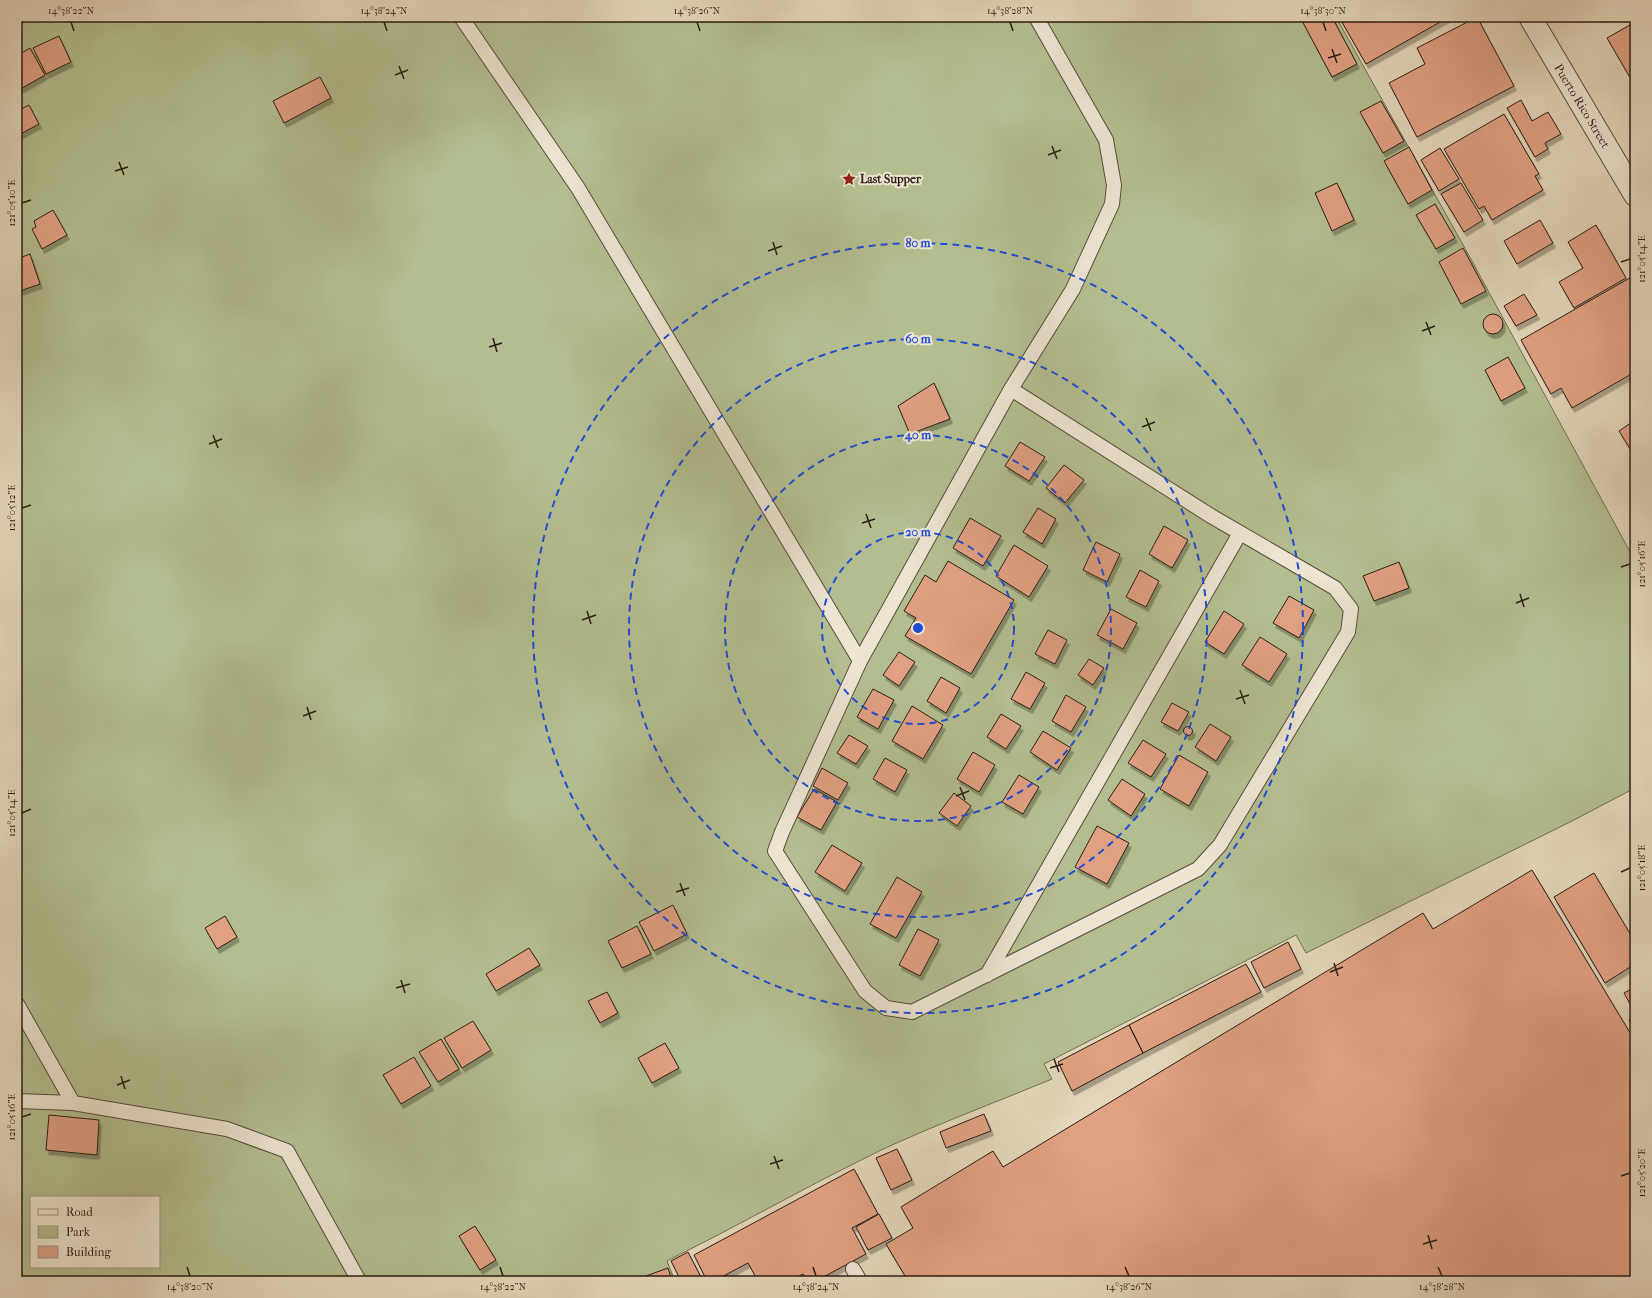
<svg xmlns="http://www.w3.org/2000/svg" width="1652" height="1298" font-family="'IM FELL French Canon',serif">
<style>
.green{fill:#b3be90;stroke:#706e52;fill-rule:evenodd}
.building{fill:#e0a082;stroke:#2d1e15;filter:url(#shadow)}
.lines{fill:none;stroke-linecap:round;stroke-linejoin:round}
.lane-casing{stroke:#5a4c3e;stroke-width:16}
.street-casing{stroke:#5a4c3e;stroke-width:24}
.lane{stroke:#ede4d2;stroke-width:14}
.street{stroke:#ede4d2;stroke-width:22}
.ticks{fill:none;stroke:#2d1e15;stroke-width:1.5}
.ring{fill:none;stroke:#1d4ed8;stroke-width:2;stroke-dasharray:7 5}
.labels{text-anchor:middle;stroke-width:4;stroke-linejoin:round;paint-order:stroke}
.street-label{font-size:12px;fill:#2d1e15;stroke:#ede4d2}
.poi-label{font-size:12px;font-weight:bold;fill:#2d1e15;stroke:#ede4d2;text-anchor:start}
.centre{fill:#1d4ed8;stroke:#ede4d2;stroke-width:2}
.ring-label{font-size:12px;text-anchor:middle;font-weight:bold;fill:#1d4ed8;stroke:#ede4d2;stroke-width:4;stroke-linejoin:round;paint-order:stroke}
.neatline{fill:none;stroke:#2d1e15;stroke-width:1.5}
.ticks-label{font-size:10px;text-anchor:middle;fill:#2d1e15}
</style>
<defs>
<filter id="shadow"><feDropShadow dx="2.5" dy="4.5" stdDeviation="0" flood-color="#0004"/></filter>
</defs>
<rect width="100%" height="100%" fill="#e3d6ba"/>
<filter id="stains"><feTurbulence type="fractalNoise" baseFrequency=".005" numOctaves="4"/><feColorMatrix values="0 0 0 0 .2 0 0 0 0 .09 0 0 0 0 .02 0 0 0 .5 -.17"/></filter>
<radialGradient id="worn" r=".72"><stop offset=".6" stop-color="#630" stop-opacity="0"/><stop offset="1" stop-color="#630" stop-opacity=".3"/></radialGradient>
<!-- green -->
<path class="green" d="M17,17H1336L1472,261L1635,561V788L1570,822L1306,953L1296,935L1044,1064L1052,1079C994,1103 935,1125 879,1151C807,1186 738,1226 667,1261L675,1281H17ZM31,1197H159V1267H31Z"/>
<!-- building -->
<path class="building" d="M1300,17H1332L1357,64L1332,77Z
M1339,17H1449L1366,64Z
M1477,17L1514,86L1417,137L1389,83L1425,64L1417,48Z
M1635,22V86L1607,38Z
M59,36L71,62L46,74L33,48Z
M30,48L45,75L17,91V56Z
M320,77L331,98L284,123L273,101Z
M1521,100L1532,121L1548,112L1561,134L1545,143L1548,149L1535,157L1507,108Z
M1381,101L1404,141L1383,153L1360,112Z
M29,105L39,124L17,136V111Z
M1504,114L1539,174L1535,176L1543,190L1492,220L1484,206L1479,209L1444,149Z
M1409,147L1432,190L1408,204L1384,161Z
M1440,148L1459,179L1439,191L1421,160Z
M1337,183L1354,220L1332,231L1315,193Z
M1461,183L1483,220L1464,232L1441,194Z
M1435,204L1455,238L1436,249L1416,215Z
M53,210L67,235L42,249L32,229L36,227L34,221Z
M1540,220L1553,243L1517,264L1504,241Z
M1596,225L1626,278L1574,308L1559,282L1583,268L1568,242Z
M1463,248L1486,291L1461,304L1439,262Z
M30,254L40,284L17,292V259Z
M1635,275V372L1572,408L1561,388L1551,394L1521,340Z
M1524,294L1537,315L1516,326L1504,306Z
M1483 324a10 10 0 1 1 20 0a10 10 0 1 1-20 0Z
M1508,357L1525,388L1501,401L1485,370Z
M934,383L950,419L910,434L898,406Z
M1635,420V457L1619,431Z
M1020,442L1045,457L1029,481L1005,466Z
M1064,465L1084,480L1065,503L1046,488Z
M1038,508L1056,519L1042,544L1023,532Z
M970,518L1001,536L983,566L953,548Z
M1164,526L1188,540L1172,568L1149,554Z
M1096,542L1120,554L1107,582L1083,570Z
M1014,545L1048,566L1029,597L996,576Z
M948,561L1014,600L971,674L905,636L916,618L904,611L925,575L936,582Z
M1399,562L1409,588L1374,601L1363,576Z
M1140,570L1159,581L1146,607L1126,597Z
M1289,596L1314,610L1299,638L1273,623Z
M1111,609L1137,623L1123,649L1097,635Z
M1224,611L1244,624L1224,654L1205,642Z
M1048,630L1067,640L1055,664L1035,654Z
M1260,637L1287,654L1269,682L1242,665Z
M899,652L915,662L899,686L883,675Z
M1089,659L1104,668L1093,685L1078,675Z
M1026,672L1045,683L1030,709L1011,699Z
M941,677L960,688L946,713L927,701Z
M873,689L894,700L878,729L857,717Z
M1066,695L1086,707L1071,732L1052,721Z
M1172,703L1189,712L1178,731L1161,722Z
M912,706L943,725L923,759L892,741Z
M1001,714L1021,726L1006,749L987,737Z
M1210,724L1231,737L1216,761L1195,747Z
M1183.5 731a4.5 4.5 0 1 1 9 0a4.5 4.5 0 1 1-9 0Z
M1043,731L1071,748L1057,770L1030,752Z
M849,735L868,746L856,764L837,753Z
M1143,740L1166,754L1151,777L1128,763Z
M973,752L995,765L979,792L957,779Z
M1179,755L1208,772L1189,806L1160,789Z
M885,758L907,770L895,792L873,779Z
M822,768L848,783L838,800L813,786Z
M1019,775L1039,787L1023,814L1002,802Z
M1122,779L1145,794L1131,816L1108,800Z
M814,789L837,802L821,830L797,817Z
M954,793L971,806L957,826L939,813Z
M1097,826L1129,843L1107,884L1075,867Z
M832,845L862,863L845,891L815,872Z
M1532,870L1635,1041V1281H908L886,1244L913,1228L901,1207L993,1151L1003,1167L1423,913L1433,929Z
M1594,873L1635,942V964L1605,983L1554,897Z
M897,877L922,892L896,938L870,924Z
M673,905L687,934L654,951L639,922Z
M225,916L237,937L217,949L205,928Z
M637,926L651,954L622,968L608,941Z
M918,929L939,940L920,976L899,965Z
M1288,942L1301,969L1264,988L1251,962Z
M529,948L540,965L496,991L486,974Z
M1246,964L1261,992L1143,1053L1129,1025Z
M1635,987V1013L1624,993Z
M607,992L618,1013L600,1023L588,1001Z
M1635,1017V1032L1629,1020Z
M473,1021L491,1050L462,1068L444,1038Z
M1129,1025L1143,1053L1072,1091L1058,1062Z
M441,1039L459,1069L438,1082L419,1052Z
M665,1043L679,1068L652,1083L638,1058Z
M414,1057L431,1086L401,1104L383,1075Z
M984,1114L991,1131L946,1148L940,1132Z
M49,1115L99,1120L97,1155L46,1150Z
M897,1149L912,1180L891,1190L876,1158Z
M854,1169L878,1214L852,1228L866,1254L816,1281H807L803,1274L789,1281H758L748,1263L714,1281H707L694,1255Z
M879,1214L892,1238L868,1250L856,1227Z
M475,1226L496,1260L480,1270L459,1236Z
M688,1252L703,1281H681L671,1261Z
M668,1268L672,1281H632Z"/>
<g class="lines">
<defs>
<path id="lane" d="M461,17L578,188L860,661
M1011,389L1211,516L1335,588L1351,609L1348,632L1220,845L1198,869L912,1012L886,1008L865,991L775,851L782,832L860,661L1011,389L1073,289L1112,204L1114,185L1106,140L1036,17
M987,975L1240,533
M17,1004L73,1103
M17,1101L73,1103L227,1129L287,1151L359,1281
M853,1269L860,1281"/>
<path id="street" d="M1530,17L1635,195"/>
</defs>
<!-- lane casing -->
<use href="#lane" class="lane-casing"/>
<!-- street casing -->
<use href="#street" class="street-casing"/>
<!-- lane -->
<use href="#lane" class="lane"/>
<!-- street -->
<use href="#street" class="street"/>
</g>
<!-- ticks -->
<path class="ticks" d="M71,22L74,31M384,22L387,31M697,22L700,31M1010,22L1013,31M1323,22L1326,31M1332,49L1337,63M1328,58L1341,54M399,66L404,79M395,75L408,70M1052,146L1057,159M1048,155L1061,150M119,162L124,175M115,171L128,167M22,203L31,200M773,242L777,255M768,251L782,246M1621,262L1630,259M1426,322L1431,335M1422,331L1435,326M493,338L497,352M489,347L502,343M1146,418L1151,431M1142,427L1155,422M213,435L218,448M209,444L222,439M22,508L31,505M866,514L871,528M862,523L875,519M1621,567L1630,564M1520,594L1524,607M1516,603L1529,598M587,611L591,624M582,620L596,615M1240,690L1245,704M1236,699L1249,695M307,707L311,720M303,716L316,711M960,787L965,800M956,796L969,791M22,813L31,809M1621,872L1630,868M680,883L685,896M676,892L689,888M1334,963L1338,976M1330,972L1343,967M401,980L405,993M396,988L410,984M1054,1059L1059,1072M1050,1068L1063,1064M121,1076L125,1089M117,1085L130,1080M22,1117L31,1114M774,1156L779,1169M770,1164L783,1160M1621,1176L1630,1173M1428,1235L1432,1249M1423,1244L1437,1240M187,1267L190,1276M500,1267L503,1276M813,1267L816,1276M1125,1267L1129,1276M1438,1267L1442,1276"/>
<!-- distance rings -->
<g class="ring">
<circle cx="918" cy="628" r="96"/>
<circle cx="918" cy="628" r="193"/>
<circle cx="918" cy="628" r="289"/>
<circle cx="918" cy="628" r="385"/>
</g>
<!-- icons -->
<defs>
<symbol id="sight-bare" viewBox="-9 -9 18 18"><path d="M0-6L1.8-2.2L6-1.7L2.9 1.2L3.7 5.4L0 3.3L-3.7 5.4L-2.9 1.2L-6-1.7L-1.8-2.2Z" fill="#8f2418" stroke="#ede4d2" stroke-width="2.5" paint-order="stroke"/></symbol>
</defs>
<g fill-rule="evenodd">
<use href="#sight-bare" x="839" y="169" width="20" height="20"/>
</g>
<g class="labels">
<!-- street labels -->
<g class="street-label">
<text transform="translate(1582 106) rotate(59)" y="4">Puerto Rico Street</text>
</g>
<!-- poi labels -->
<g class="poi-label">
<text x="860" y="183">Last Supper</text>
</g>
</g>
<circle cx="918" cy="628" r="6" class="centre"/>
<g class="ring-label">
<text x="918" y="247">80 m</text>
<text x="918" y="343">60 m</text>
<text x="918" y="439">40 m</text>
<text x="918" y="536">20 m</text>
</g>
<!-- margin -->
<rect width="1652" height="1298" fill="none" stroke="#e3d6ba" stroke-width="44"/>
<!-- legend -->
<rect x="30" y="1196" width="130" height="72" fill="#ede4d2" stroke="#a09586"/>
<rect x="38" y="1209" width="20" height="6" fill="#ede4d2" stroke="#a09586"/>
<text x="66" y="1216" font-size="12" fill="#2d1e15">Road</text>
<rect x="38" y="1226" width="20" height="12" fill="#b3be90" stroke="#a09586"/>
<text x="66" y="1236" font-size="12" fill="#2d1e15">Park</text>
<rect x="38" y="1246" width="20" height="12" fill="#e0a082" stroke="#a09586"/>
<text x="66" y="1256" font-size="12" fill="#2d1e15">Building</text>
<rect x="22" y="22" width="1608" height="1254" class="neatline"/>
<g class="ticks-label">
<text x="71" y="14">14°38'22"N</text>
<text x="384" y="14">14°38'24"N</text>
<text x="697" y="14">14°38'26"N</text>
<text x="1010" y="14">14°38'28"N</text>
<text x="1323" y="14">14°38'30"N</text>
<text transform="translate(11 203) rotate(-90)" y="4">121°05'10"E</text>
<text transform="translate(1641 259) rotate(-90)" y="4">121°05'14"E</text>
<text transform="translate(11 508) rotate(-90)" y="4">121°05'12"E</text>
<text transform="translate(1641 564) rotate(-90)" y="4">121°05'16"E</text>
<text transform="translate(11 813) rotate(-90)" y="4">121°05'14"E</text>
<text transform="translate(1641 868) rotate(-90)" y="4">121°05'18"E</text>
<text transform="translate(11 1117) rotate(-90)" y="4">121°05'16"E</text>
<text transform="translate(1641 1173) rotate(-90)" y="4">121°05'20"E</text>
<text x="190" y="1290">14°38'20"N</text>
<text x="503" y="1290">14°38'22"N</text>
<text x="816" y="1290">14°38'24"N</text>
<text x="1129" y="1290">14°38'26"N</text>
<text x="1442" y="1290">14°38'28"N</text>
</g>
<rect width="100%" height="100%" filter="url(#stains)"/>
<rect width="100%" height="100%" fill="url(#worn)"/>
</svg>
